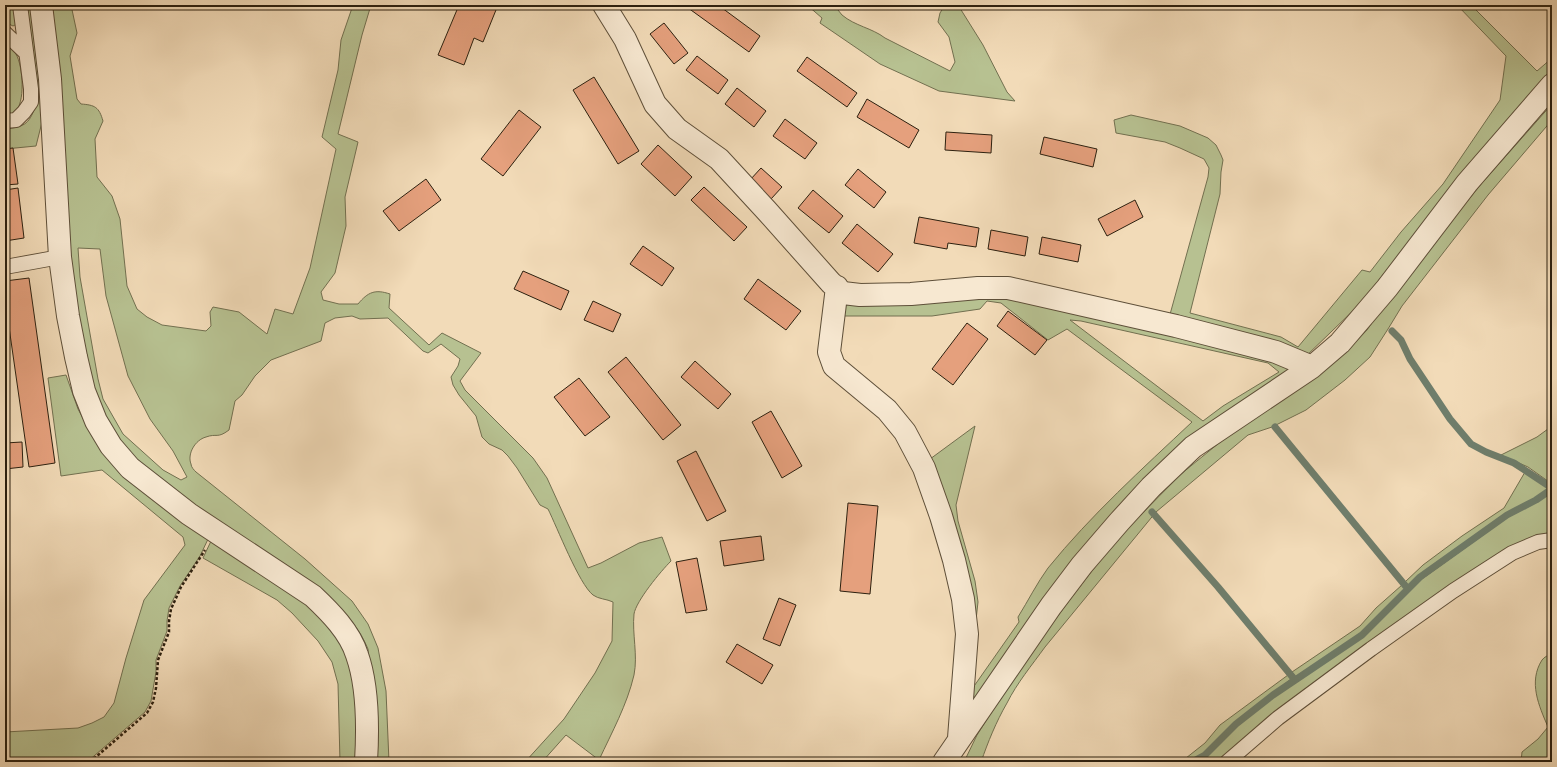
<svg xmlns="http://www.w3.org/2000/svg" width="1557" height="767" font-family="'EB Garamond',serif">
<style>
.green{fill:#b7c191;stroke:#727050;fill-rule:evenodd}
.lines{fill:none;stroke-linecap:round;stroke-linejoin:round}
.stream{stroke:#6f7e6c;stroke-width:7}
.building{fill:#e5a07d;stroke:#2c200f}
.service-casing{stroke:#5e4f39;stroke-width:16}
.minor-casing{stroke:#5e4f39;stroke-width:24}
.path{stroke:#2c200f;stroke-width:2.5;stroke-dasharray:3 2;stroke-linecap:butt}
.service{stroke:#f7e8d1;stroke-width:14}
.minor{stroke:#f7e8d1;stroke-width:22}
</style>
<rect width="100%" height="100%" fill="#f2dbb8"/>
<filter id="stains"><feTurbulence type="fractalNoise" baseFrequency=".005" numOctaves="4"/><feColorMatrix values="0 0 0 0 .2 0 0 0 0 .09 0 0 0 0 .02 0 0 0 .5 -.17"/></filter>
<radialGradient id="worn" r=".72"><stop offset=".6" stop-color="#630" stop-opacity="0"/><stop offset="1" stop-color="#630" stop-opacity=".3"/></radialGradient>
<!-- green -->
<path class="green" d="M5,5H15L17,24L13,26L5,22Z
M25,5H32L43,118L36,146L5,149V129C23,127 29,125 35,107Z
M48,5H71L77,33L70,56L77,99L81,104C95,105 99,107 103,121L95,139L97,177L112,196L120,219L127,286L137,309L147,317L162,325L206,331L211,326L210,312L213,307L239,312L267,334L275,309L293,314L310,268L336,149L322,137L338,70L341,40L353,5H371L362,35L338,134L358,142L345,197L346,226L335,273L321,292L323,300L339,304H358C368,292 375,289 390,294L389,308L429,345L442,333L481,353L460,381L465,390L533,458L547,478L588,568L601,563L639,543L662,537L671,561C661,571 636,601 634,614C632,634 638,655 634,675C627,705 612,732 599,760L566,735L542,762H525L564,719L595,673L612,641L613,602C607,599 598,599 593,595C579,584 557,527 548,509L540,505L517,468L508,456L502,450L489,444L482,437L476,416L459,395L453,385L451,377L458,366L460,359L441,344L428,353L423,351L388,318L360,319L352,316L335,318L325,323L321,341L271,360L255,376L242,395L235,401L229,430C217,439 217,433 206,437C195,440 187,454 191,464C191,467 194,470 196,472L305,559L352,601L368,624L378,648L386,691L389,762H377L378,735L368,649C360,630 349,617 335,602L211,520L139,462L113,432L93,389L69,265ZM78,248L100,249L106,296L128,376L150,419L173,451L187,477L181,480L163,470L123,434L103,399L98,379L80,277Z
M807,5H834C837,8 839,12 842,15C855,26 872,28 885,38L950,71L955,62L949,37L938,22L940,13L945,5H958L983,45L1007,92L1015,101L939,91L880,64L820,23L822,18Z
M1457,5H1471L1537,71L1552,58V75L1459,178L1360,304L1303,359L1169,318L1208,177L1209,168L1204,159L1180,148L1165,142L1116,133L1114,120L1131,115L1180,126L1208,138L1216,145L1221,155L1223,160L1221,172L1220,194L1190,313L1281,337L1298,347L1362,270L1370,272L1401,232L1443,184L1500,100L1506,56Z
M5,43C8,46 14,50 16,54C23,66 26,104 14,113C11,115 8,116 5,117Z
M1552,104V120L1488,195L1402,306L1388,329L1370,357L1345,380L1306,410L1272,427L1248,435L1156,512L1045,647C1032,665 1017,683 1007,703C996,722 988,742 981,762H964L977,735L1016,674L1065,606L1115,541L1181,474L1219,443L1250,420L1309,382L1341,357L1367,330L1389,298L1482,183Z
M1002,296L1278,361L1291,369L1119,506L1094,534L1070,565L964,715L965,699L1019,622L1018,617C1028,601 1037,583 1048,568C1091,515 1142,469 1192,422L1067,329L1048,340L1001,303L987,301L980,309L932,316H838L840,304ZM1070,320L1081,321L1268,363L1279,372L1223,406L1203,421Z
M66,375L78,409L94,439L209,537L200,556L180,586L169,608L167,621V631L156,660V672L151,701L145,712L87,762H5V732L78,728L92,723L104,717L114,703L126,658L144,600L185,545L183,537L102,470L61,476L48,378Z
M975,426L956,505L958,521L975,581L978,602L974,638L926,462Z
M1552,426V484L1528,467L1501,455L1537,437Z
M1525,472L1549,489L1535,498L1506,514L1419,576L1409,586L1405,582L1423,565L1462,536L1504,508Z
M1552,491V533L1536,537L1221,762H1196L1206,756L1237,725L1274,696L1363,636L1422,579L1508,517L1537,501Z
M212,539L309,602L351,656L362,762H340L338,684L332,662L318,641L292,613L277,600L203,558Z
M1402,585L1406,588L1361,633L1296,677L1292,672L1360,626L1376,608Z
M1552,653V762H1521L1522,752L1538,739L1548,727C1539,706 1528,682 1542,660C1544,657 1549,655 1552,653Z
M1288,675L1291,679L1235,722L1204,753L1189,762H1181L1205,743L1220,725Z"/>
<g class="lines">
<!-- stream -->
<path class="stream" d="M1392,331L1401,340L1410,359L1450,419L1471,444L1486,452L1514,463L1552,488
M1275,427L1408,589
M1152,512L1218,587L1295,680
M1192,762L1205,755L1236,724L1273,695L1362,635L1420,577L1507,515L1536,500L1552,489"/>
</g>
<!-- building -->
<path class="building" d="M459,5H498L483,42L474,38L464,65L438,55Z
M684,5H718L760,36L749,52Z
M664,23L688,53L674,64L650,34Z
M697,56L728,80L718,94L686,70Z
M807,57L857,93L847,107L797,71Z
M594,77L639,151L618,164L573,90Z
M737,88L766,111L754,127L725,104Z
M867,99L919,130L909,148L857,117Z
M519,110L541,127L503,176L481,159Z
M785,119L817,143L805,159L773,136Z
M946,132L992,135L991,153L945,150Z
M1044,137L1097,149L1093,167L1040,154Z
M658,145L692,177L675,196L641,164Z
M13,148L18,184L5,185V149Z
M761,168L782,187L771,199L750,180Z
M858,169L886,192L874,208L845,185Z
M426,179L441,200L399,231L383,211Z
M704,187L747,227L734,241L691,200Z
M18,188L24,238L5,241V190Z
M813,190L843,216L829,233L798,208Z
M1135,200L1143,217L1107,236L1098,219Z
M919,217L979,228L976,247L948,243L947,249L914,243Z
M857,224L893,254L878,272L842,243Z
M991,230L1028,237L1025,256L988,249Z
M1042,237L1081,245L1078,262L1039,254Z
M643,246L674,268L662,286L630,264Z
M523,271L569,291L561,310L514,289Z
M29,278L55,463L29,467L5,299V281Z
M758,279L801,311L786,330L744,299Z
M593,301L621,314L613,332L584,320Z
M1008,311L1047,340L1035,355L997,326Z
M967,323L988,339L953,385L932,369Z
M626,357L681,425L663,440L608,372Z
M695,361L731,394L718,409L681,377Z
M579,378L610,417L585,436L554,397Z
M771,411L802,466L782,478L752,422Z
M22,442L23,467L5,469V443Z
M696,451L726,511L707,521L677,461Z
M848,503L878,506L870,594L840,591Z
M761,536L764,560L724,566L720,541Z
M697,558L707,610L686,613L676,562Z
M779,598L796,605L780,646L763,639Z
M737,644L773,665L762,684L726,662Z"/>
<g class="lines">
<defs>
<path id="service" d="M5,33L26,53
M5,121L16,120L24,112L31,102V89L20,5
M5,267L60,257
M1227,762L1278,718L1371,649L1453,591L1512,553L1538,542L1552,540"/>
<path id="minor" d="M41,5L50,79L60,257L68,316L76,357L84,391L96,421L111,446L130,468L189,514L313,596C330,612 350,632 357,655C368,686 368,729 366,762
M604,5L625,39L655,104L677,129L719,159L766,210L831,283L843,293L860,295L911,294L978,288H1008L1176,326L1276,352L1312,367
M837,287L829,352L834,366L887,410L905,432L924,468L941,516L954,560L963,599L967,634L959,738
M944,762L1051,606L1082,565L1119,522L1151,487L1193,447L1312,367L1340,343L1387,288L1467,183L1552,85"/>
</defs>
<!-- service casing -->
<use href="#service" class="service-casing"/>
<!-- minor casing -->
<use href="#minor" class="minor-casing"/>
<!-- path -->
<path class="path" d="M90,762L147,713L153,702L156,688L158,660L169,632V621L171,609L181,587L205,550"/>
<!-- service -->
<use href="#service" class="service"/>
<!-- minor -->
<use href="#minor" class="minor"/>
</g>
<!-- margin -->
<rect width="1557" height="767" fill="none" stroke="#f2dbb8" stroke-width="20"/>
<rect x="6" y="6" width="1545" height="755" fill="none" stroke="#2c200f" stroke-width="2"/>
<rect x="10" y="10" width="1537" height="747" fill="none" stroke="#2c200f"/>
<rect width="100%" height="100%" filter="url(#stains)"/>
<rect width="100%" height="100%" fill="url(#worn)"/>
</svg>
